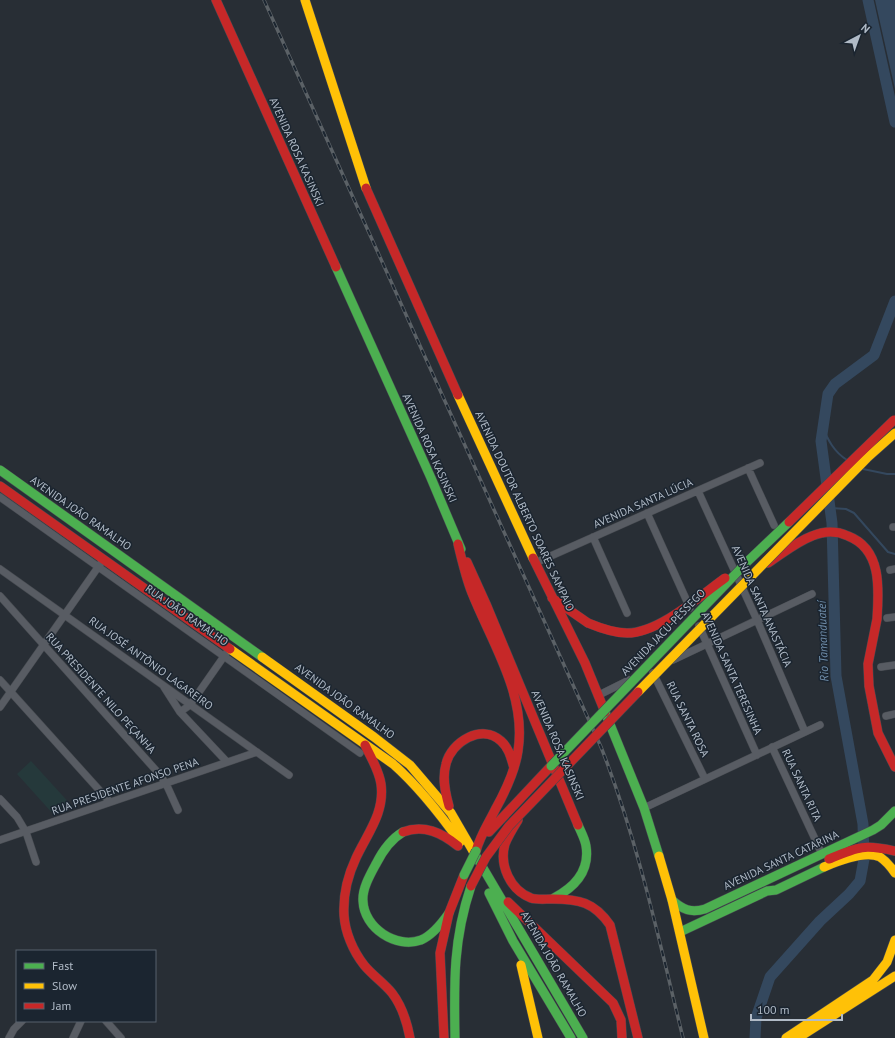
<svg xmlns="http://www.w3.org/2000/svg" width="895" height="1038" font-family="'PT Sans',sans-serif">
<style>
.green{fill:#25393b}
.water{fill:#34485e}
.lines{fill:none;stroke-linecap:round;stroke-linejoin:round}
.stream{stroke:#34485e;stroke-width:2}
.river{stroke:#34485e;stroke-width:11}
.street-casing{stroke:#464a50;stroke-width:8}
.fast-casing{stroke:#464a50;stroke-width:10}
.slow-casing{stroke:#464a50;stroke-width:10}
.jam-casing{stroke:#464a50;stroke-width:10}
.street{stroke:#585c63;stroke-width:7}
.fast{stroke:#4caf50;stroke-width:9}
.slow{stroke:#ffc107;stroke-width:9}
.jam{stroke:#c62828;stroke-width:9}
.rail-casing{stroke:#5b6166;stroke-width:3.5}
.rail{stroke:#1b2530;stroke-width:2;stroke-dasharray:6;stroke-linecap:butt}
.fast-bridge-casing{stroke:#454a51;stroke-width:10;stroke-linecap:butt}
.slow-bridge-casing{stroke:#454a51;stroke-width:10;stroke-linecap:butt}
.jam-bridge-casing{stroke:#454a51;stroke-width:10;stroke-linecap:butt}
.fast-bridge{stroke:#4caf50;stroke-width:9}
.slow-bridge{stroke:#ffc107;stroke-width:9}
.jam-bridge{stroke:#c62828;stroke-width:9}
.labels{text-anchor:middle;stroke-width:3;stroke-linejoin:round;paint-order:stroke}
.street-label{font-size:11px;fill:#b1bbc7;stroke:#1b2530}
.water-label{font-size:12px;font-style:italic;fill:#708eab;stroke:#1b2530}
</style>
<rect width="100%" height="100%" fill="#282e35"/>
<!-- green -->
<path class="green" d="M31,761L73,807L54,815L17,774Z"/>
<!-- water -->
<path class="water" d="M875,0H895V89Z"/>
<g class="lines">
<!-- stream -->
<path class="stream" d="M822,426C828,440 834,452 847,460
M863,469L887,474H895
M831,508L846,509L854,513L888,552L895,554"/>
<!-- river -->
<path class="river" d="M868,0L895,122
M755,1038L756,1018L770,977L820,921L849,894L860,881L864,859L863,824L836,676L832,523L821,441L828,394L835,384L874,355L895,301"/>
<defs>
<path id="street" d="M748,468L774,525
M698,491L757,620L805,732
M0,497L360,753
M647,513L690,608
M893,527H895
M593,537L627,613
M535,563L760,463
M0,569L289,775
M890,570L895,569
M0,596L161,776L168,788L178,810
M887,618L895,617
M699,626L757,755
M673,660L812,594
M881,667L895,665
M653,673L705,779
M0,680L110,802
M164,687L180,712L227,762
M599,695L629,680
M0,707L101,563
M180,712L190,705L227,652
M886,716L895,714
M772,747L822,854
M0,799L17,817L26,832L36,862
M644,808L820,725
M0,840L257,752
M106,1021L121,1038
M9,1038L14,1029L22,1021
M73,1038L81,1021"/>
<path id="fast" d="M336,267L431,478L461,549
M0,470L262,657
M605,712L644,808L659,856
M403,832C391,839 382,852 376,864C370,875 362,889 363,901C364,928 396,949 421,940C433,935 442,923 449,913
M473,851L583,1038
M489,893L513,941L571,1038
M554,898C575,887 590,871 586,846C585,839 581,832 578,825
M672,900C683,910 691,913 705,909L873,830L881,825L895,811
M680,932L767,891L776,890L824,867
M455,1038C454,982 453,940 471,886"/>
<path id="slow" d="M305,0L366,188
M458,395L533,558
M230,649L393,764C419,787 440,814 460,842
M262,657L374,737L410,765L451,813L473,851
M659,856L672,900L704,1038
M824,867C838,861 865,850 880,857C886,861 891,867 895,873
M521,965L538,1038
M786,1038L873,980L887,962L895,940
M798,1038L895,976"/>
<path id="jam" d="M216,0L336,267
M366,188L458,395
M0,486L230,649
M458,544C462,561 466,578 472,593C492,643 527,695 518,751C515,772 505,792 495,810C488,824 480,836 476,851
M533,558L585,663L605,712
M467,562L486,604L578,825
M768,563C782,554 796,542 812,536C824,531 837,531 848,536C882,549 879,589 877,619
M552,598L588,623
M877,619L868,664L869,686L878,733L895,767
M365,745C371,758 379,770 381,784C385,813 367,834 356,858C348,875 343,896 344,915C345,932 353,951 364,965C372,975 384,983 392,993C402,1006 407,1022 410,1038
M449,806C445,792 442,778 446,764C451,742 482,723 501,741C509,748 511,758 514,768
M518,820C513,828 508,836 505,844C499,865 510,890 531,898C537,900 545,899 552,899C579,899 594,902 610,925L638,1038
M403,832C424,824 442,833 458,846
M489,832L551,766
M829,859C858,847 863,844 895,851
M508,902L613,1003L621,1020L622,1038
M444,1038L440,953L449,913L464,875"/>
</defs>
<!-- street casing -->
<use href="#street" class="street-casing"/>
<!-- fast casing -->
<use href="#fast" class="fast-casing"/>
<!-- slow casing -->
<use href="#slow" class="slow-casing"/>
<!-- jam casing -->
<use href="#jam" class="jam-casing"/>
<!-- street -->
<use href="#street" class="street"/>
<!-- fast -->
<use href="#fast" class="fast"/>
<!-- slow -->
<use href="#slow" class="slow"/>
<!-- jam -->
<use href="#jam" class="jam"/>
<defs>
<path id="rail" d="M264,0L601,747C638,841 659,940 683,1038"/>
</defs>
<!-- rail casing -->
<use href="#rail" class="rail-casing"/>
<!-- rail -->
<use href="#rail" class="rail"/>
<defs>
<path id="fast-bridge" d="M551,766L748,561L789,522
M464,875L476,851"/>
<path id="slow-bridge" d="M638,692L867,458L895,433"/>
<path id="jam-bridge" d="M789,522L894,420
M588,623C600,628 613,633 627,633C659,633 700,596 725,578
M471,886L486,857L509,826L638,692"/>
</defs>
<!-- fast-bridge casing -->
<use href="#fast-bridge" class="fast-bridge-casing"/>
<!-- slow-bridge casing -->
<use href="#slow-bridge" class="slow-bridge-casing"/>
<!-- jam-bridge casing -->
<use href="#jam-bridge" class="jam-bridge-casing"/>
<!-- fast-bridge -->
<use href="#fast-bridge" class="fast-bridge"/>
<!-- slow-bridge -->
<use href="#slow-bridge" class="slow-bridge"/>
<!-- jam-bridge -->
<use href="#jam-bridge" class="jam-bridge"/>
</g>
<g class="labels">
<!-- street labels -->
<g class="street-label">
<text transform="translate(297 152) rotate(66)" y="4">AVENIDA ROSA KASINSKI</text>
<text transform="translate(430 448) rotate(66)" y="4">AVENIDA ROSA KASINSKI</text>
<text transform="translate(643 503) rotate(-24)" y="4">AVENIDA SANTA LÚCIA</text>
<text transform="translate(525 511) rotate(65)" y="4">AVENIDA DOUTOR ALBERTO SOARES SAMPAIO</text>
<text transform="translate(81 513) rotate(35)" y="4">AVENIDA JOÃO RAMALHO</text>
<text transform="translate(762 606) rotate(66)" y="4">AVENIDA SANTA ANASTÁCIA</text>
<text transform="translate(187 615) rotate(35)" y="4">RUA JOÃO RAMALHO</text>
<text transform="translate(663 632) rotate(-46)" y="4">AVENIDA JACU-PÊSSEGO</text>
<text transform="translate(151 663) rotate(36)" y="4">RUA JOSÉ ANTÔNIO LAGAREIRO</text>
<text transform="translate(732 673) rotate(66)" y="4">AVENIDA SANTA TERESINHA</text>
<text transform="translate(101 693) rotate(48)" y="4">RUA PRESIDENTE NILO PEÇANHA</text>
<text transform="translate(345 701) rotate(36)" y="4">AVENIDA JOÃO RAMALHO</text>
<text transform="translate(688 719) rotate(64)" y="4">RUA SANTA ROSA</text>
<text transform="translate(558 745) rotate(67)" y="4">AVENIDA ROSA KASINSKI</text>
<text transform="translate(802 785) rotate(65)" y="4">RUA SANTA RITA</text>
<text transform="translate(125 786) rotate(-19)" y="4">RUA PRESIDENTE AFONSO PENA</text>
<text transform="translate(781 860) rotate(-25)" y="4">AVENIDA SANTA CATARINA</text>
<text transform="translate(554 964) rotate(60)" y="4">AVENIDA JOÃO RAMALHO</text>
</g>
<!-- water labels -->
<g class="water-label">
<text transform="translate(823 641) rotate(-92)" y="4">Rio Tamanduateí</text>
</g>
</g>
<!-- legend -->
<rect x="16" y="950" width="140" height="72" fill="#1b2530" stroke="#57616c"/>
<rect x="24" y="963" width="20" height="6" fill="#4caf50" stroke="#57616c"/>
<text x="52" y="970" font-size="12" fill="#b1bbc7">Fast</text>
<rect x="24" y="983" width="20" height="6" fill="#ffc107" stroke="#57616c"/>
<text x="52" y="990" font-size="12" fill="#b1bbc7">Slow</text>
<rect x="24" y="1003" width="20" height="6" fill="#c62828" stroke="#57616c"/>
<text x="52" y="1010" font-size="12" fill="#b1bbc7">Jam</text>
<!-- north arrow -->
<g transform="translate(859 36) rotate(41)" stroke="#1b2530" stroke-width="3" paint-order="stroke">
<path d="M0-3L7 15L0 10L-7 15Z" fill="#b1bbc7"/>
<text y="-6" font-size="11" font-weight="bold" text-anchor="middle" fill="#b1bbc7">N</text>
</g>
<!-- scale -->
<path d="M751 1014v6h91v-6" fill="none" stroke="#b1bbc7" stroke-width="2"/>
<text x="757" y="1014" font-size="12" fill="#b1bbc7" stroke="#1b2530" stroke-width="3" paint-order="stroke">100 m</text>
</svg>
